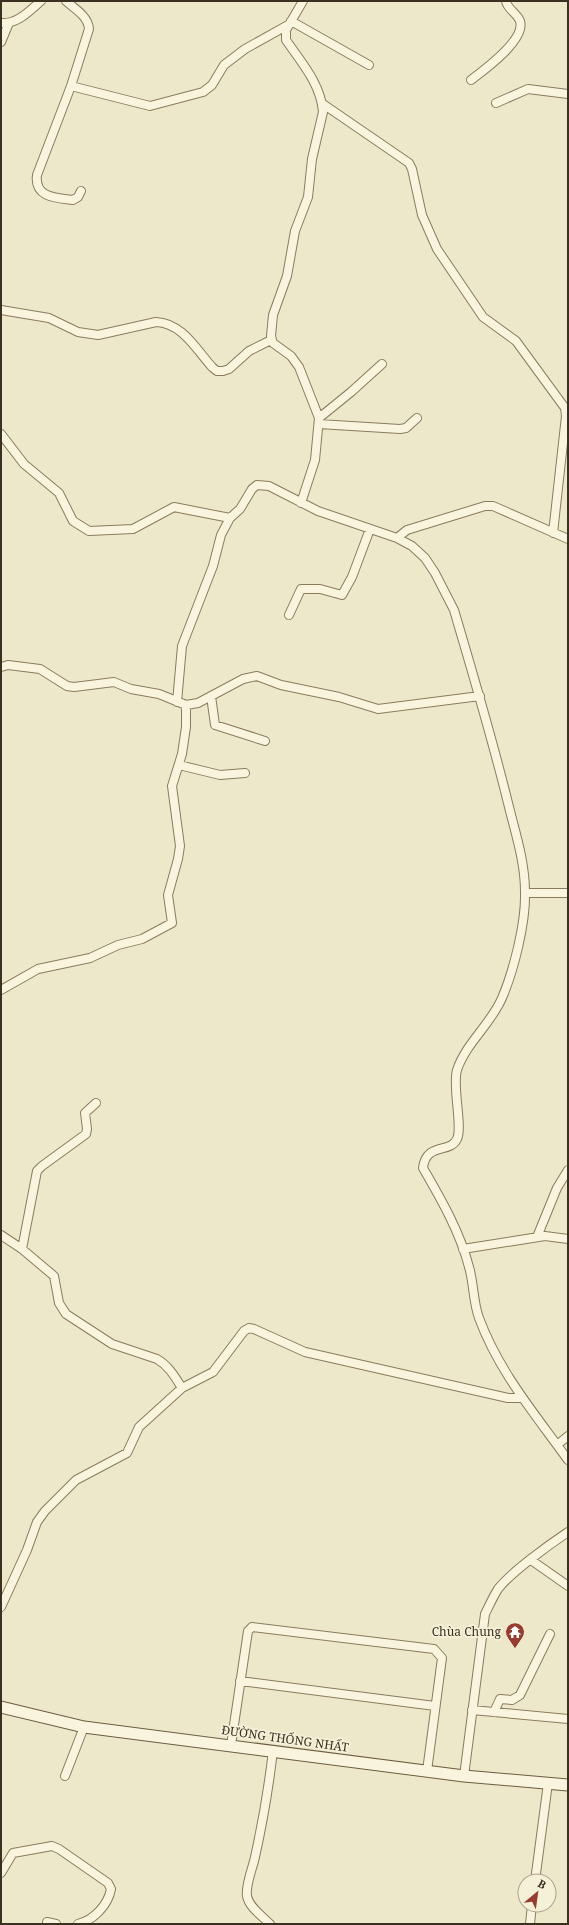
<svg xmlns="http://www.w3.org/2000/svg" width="569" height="1925" font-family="'Noto Serif',serif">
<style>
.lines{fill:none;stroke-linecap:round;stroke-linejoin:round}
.street-casing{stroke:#8b7b5e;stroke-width:10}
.secondary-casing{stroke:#6d5c41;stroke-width:13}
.street{stroke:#f9f4dd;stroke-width:8}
.secondary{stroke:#f9f4dd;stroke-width:11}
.labels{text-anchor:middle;stroke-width:3.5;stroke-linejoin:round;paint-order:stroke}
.poi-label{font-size:12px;fill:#3c3121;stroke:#f5f1d9;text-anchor:end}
.street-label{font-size:12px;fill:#3c3121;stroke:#f5f1d9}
</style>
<rect width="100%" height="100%" fill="#eee8ca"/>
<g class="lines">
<defs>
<path id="street" d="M66,1C75,9 88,16 89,29L71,86L37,175C34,198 57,198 73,200L78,197L81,191
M291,21L369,65
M1,23C18,24 29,11 41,1
M1,42L9,23
M471,80C484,70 526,40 520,21C517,13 507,9 506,1
M71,86L150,106L203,92L212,85L224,65L245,49L288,25
M496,103L528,89L568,94
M323,104L409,163L412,169L422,215L437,249L483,317L516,341L565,408L566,416L553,533
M1,310L49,318L78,332L98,335L156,322C182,323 196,349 212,367L217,371H223L229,369L249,351L271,340
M319,418L351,392L382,364
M319,424L400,429L406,428L417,418
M1,434L24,464L59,493L73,521L89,531L133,529L174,507L230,518
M301,503L315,460L319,418L299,367L291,356L273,343L271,336L273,315L287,276L295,231L308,197L312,159L323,112C321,84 301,62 286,40V30L303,1
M397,538L407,530L485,506H493L568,539
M289,615L301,589H320L342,595L352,577L370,529
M1,667L8,665L40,669L67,686L74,687L114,682L131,689L159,694L186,705L198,703L243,679L257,676L281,685L339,697L378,709L480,696
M211,696L215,725L265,741
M177,702L182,646L213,566L221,535L230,518L240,509L252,489L257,485L269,486L318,511L397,538L412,546L425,558L435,573L454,610C473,674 492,738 508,803C515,832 525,861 525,892C526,922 514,970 502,998C491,1024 466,1043 457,1070C452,1087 463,1127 457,1139C450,1154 426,1142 423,1168C441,1199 460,1232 469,1267C474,1284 473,1302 479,1318C499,1372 535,1414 568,1460
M179,765L220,775L245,773
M525,893H568
M1,990L38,969L90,958L118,945L142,939L172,923L168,895L178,859L180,846L172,786L182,754L186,727V705
M1,1235L22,1249L54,1276L59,1303L66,1314L112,1344L157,1359C169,1366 175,1377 182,1388
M537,1237L557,1188L568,1170
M22,1249L37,1171L42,1166L86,1134L87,1129L85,1113L96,1103
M463,1249L545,1236L568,1239
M557,1445L568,1436
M531,1560L568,1586
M1,1607L27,1550L37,1522L45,1511L76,1480L127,1453L139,1427L182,1388L213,1372L244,1331L249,1328L254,1329L305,1352L508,1398H521
M240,1681L435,1706
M472,1710L568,1719
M494,1712L500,1699L512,1700L520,1695L550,1634
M231,1745L248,1631L252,1627L434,1649L442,1658L427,1771
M65,1776L84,1727
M464,1776L485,1614C489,1606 493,1597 498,1589C510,1573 550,1544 568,1532
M1,1873L13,1853L52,1846L59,1849L108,1883L111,1889C108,1905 94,1920 78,1924
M535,1881L548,1783
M47,1922L56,1924
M270,1924C262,1916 249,1907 247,1896C245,1886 253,1867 255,1857C263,1821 269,1786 273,1750
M530,1924L532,1905"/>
<path id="secondary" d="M1,1707L84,1727L464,1776L568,1785"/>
</defs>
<!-- street casing -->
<use href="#street" class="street-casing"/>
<!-- secondary casing -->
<use href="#secondary" class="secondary-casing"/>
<!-- street -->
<use href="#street" class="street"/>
<!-- secondary -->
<use href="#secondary" class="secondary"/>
</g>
<!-- icons -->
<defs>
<symbol id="temple-pin" viewBox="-11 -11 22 30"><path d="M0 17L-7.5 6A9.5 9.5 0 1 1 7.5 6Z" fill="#983c30" stroke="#f5f1d9"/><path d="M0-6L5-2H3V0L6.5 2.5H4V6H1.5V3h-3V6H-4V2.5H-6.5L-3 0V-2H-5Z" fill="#fff"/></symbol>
</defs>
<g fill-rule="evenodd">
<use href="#temple-pin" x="504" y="1621" width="22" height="30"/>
</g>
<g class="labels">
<!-- poi labels -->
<g class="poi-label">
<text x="501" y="1636">Chùa Chung</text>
</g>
<!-- street labels -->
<g class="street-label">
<text transform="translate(285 1739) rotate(8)" y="4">ĐƯỜNG THỐNG NHẤT</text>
</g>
</g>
<!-- border -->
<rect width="569" height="1925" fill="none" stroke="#3c3121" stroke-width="4"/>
<!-- north arrow -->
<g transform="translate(537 1893) rotate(29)"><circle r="19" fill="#f5f1d9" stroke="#aba48f"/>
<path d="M0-3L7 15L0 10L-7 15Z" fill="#983c30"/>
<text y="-6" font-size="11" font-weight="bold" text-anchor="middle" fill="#3c3121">B</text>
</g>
</svg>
